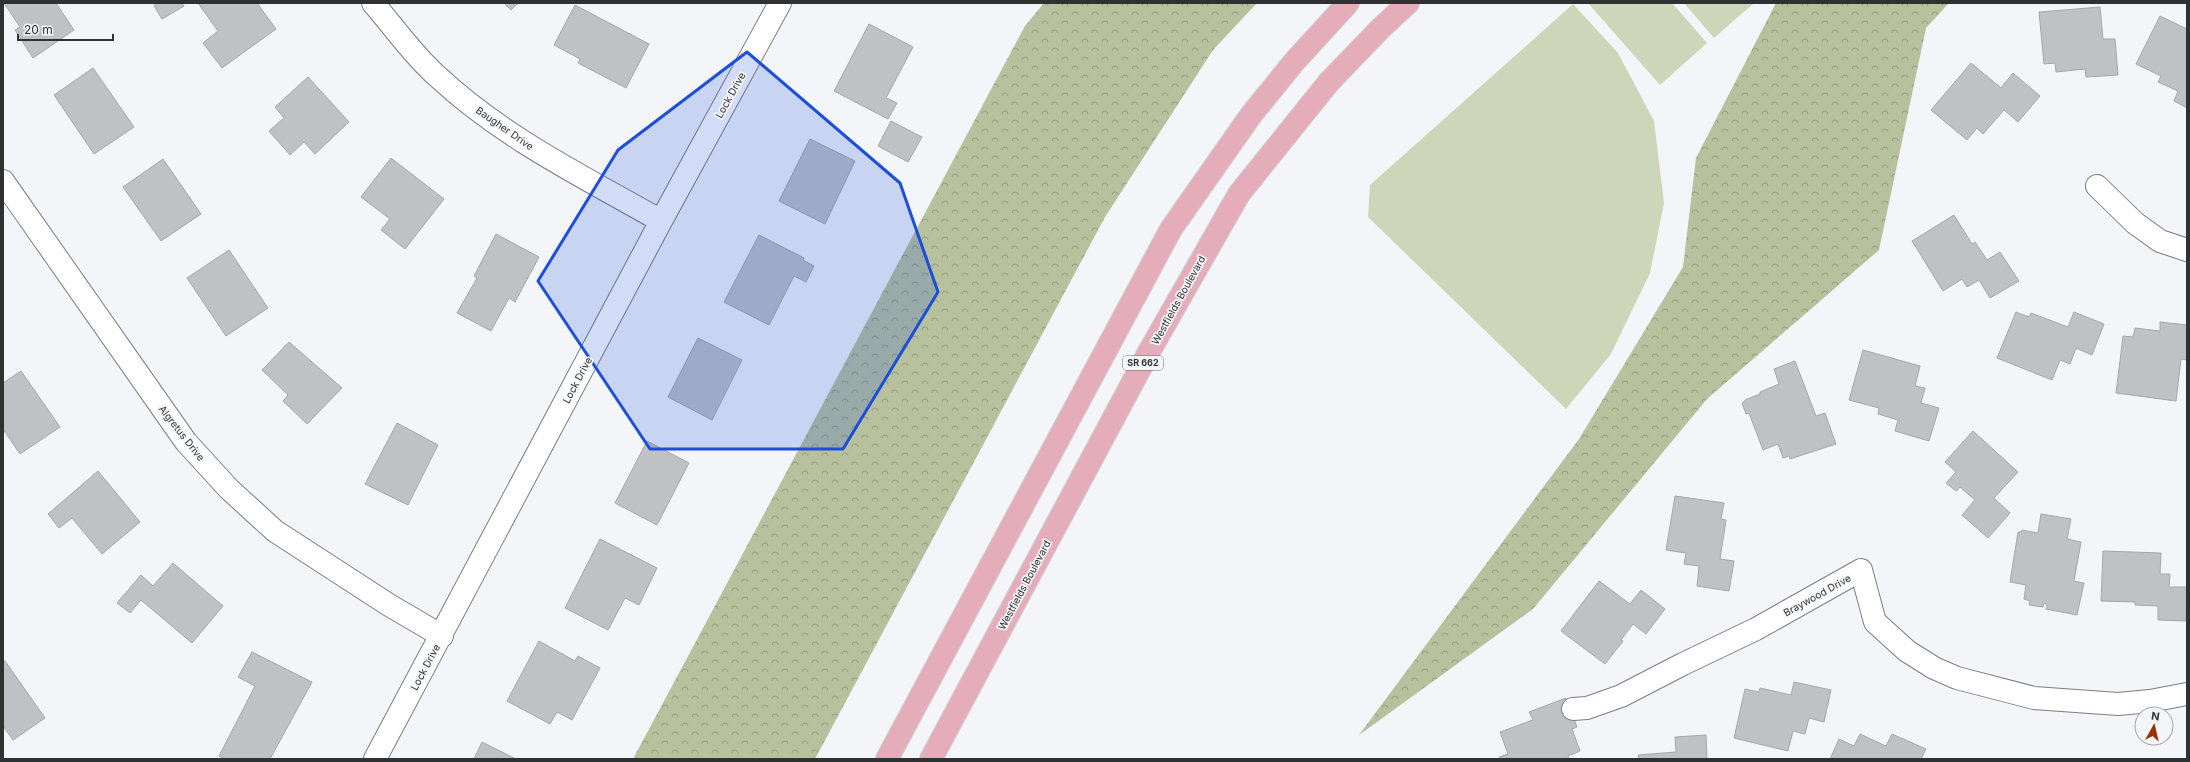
<svg xmlns="http://www.w3.org/2000/svg" width="2190" height="762" font-family="Inter,sans-serif">
<style>
.green{fill:#ced6ba}
.forest{fill:url(#forest-crowns)}
.building{fill:#bfc1c4;stroke:#a5a7a9}
.lines{fill:none;stroke-linecap:round;stroke-linejoin:round}
.street-casing{stroke:#7c7d80;stroke-width:24}
.primary-casing{stroke:#d1d2d2;stroke-width:24}
.street{stroke:#fff;stroke-width:22}
.primary{stroke:#e5adb9;stroke-width:22}
.marked{fill:#1d4ed8;fill-opacity:0.2;stroke:#1d4ed8;stroke-width:3;stroke-linejoin:round}
.labels{text-anchor:middle;stroke-width:3.5;stroke-linejoin:round;paint-order:stroke}
.shield{fill:#f3f5f8;stroke:#6a6c6d;stroke-width:1}
.shield-label{font-size:9px;font-weight:bold;fill:#303132}
.street-label{font-size:10px;fill:#303132;stroke:#f3f5f8}
</style>
<defs>
<pattern id="forest-crowns" width="20" height="18" patternUnits="userSpaceOnUse"><rect width="20" height="18" fill="#b8c19e"/><path d="M2 6a3 3 0 1 1 6 0M12 15a3 3 0 1 1 6 0" fill="none" stroke="#969d81"/></pattern>
</defs>
<rect width="100%" height="100%" fill="#f3f5f8"/>
<!-- green -->
<path class="green" d="M1588,3H1672L1707,43L1660,85Z
M1684,3H1754L1714,38Z
M1573,4L1618,53L1654,121L1664,203L1650,273L1611,354L1566,409L1368,217L1370,185Z"/>
<!-- forest -->
<path class="forest" d="M1044,3H1257L1213,50L1105,217L815,759H633L1025,26Z
M1776,3H1949L1926,28L1879,250L1707,399L1533,609L1359,735L1579,439L1683,267L1696,158Z"/>
<!-- building -->
<path class="building" d="M4,3H56L74,30L33,58L15,30L20,27Z
M158,3H182L184,6L162,19L154,6Z
M198,3H257L276,29L222,68L203,43L218,31Z
M504,3H518L511,10Z
M575,5L649,44L626,88L578,63L580,59L554,45Z
M2100,7L2103,39H2115L2118,75L2086,77L2085,69L2056,72L2055,63L2044,64L2039,12Z
M2160,16L2187,29V108L2174,101L2178,91L2158,82L2161,76L2136,64Z
M869,24L913,47L886,98L897,103L888,119L834,91Z
M1971,63L2001,88L2013,73L2040,96L2018,122L2004,110L1983,134L1977,128L1967,140L1931,110Z
M93,68L134,127L94,154L54,95Z
M308,77L349,122L315,154L304,142L290,155L269,131L284,118L275,107Z
M891,121L922,137L908,162L878,146Z
M810,139L855,161L825,224L779,201Z
M391,158L444,199L405,249L381,230L390,219L361,197Z
M163,159L201,214L161,241L123,187Z
M1954,215L1972,244L1975,242L1987,260L2000,252L2019,281L1990,298L1979,280L1967,287L1962,279L1943,291L1912,241Z
M496,234L539,257L515,302L509,298L491,331L457,313L477,278L474,276Z
M759,235L804,258L803,260L814,266L806,282L794,276L769,325L724,302Z
M229,250L268,308L226,336L187,278Z
M2016,312L2029,317L2031,313L2068,327L2074,312L2104,324L2092,355L2076,348L2070,364L2060,360L2052,380L1997,358Z
M2160,322L2187,325V360L2181,359L2176,401L2116,393L2123,336L2133,337L2135,328L2160,331Z
M698,338L742,360L712,420L668,397Z
M289,342L342,388L307,424L283,401L288,395L262,370Z
M1863,350L1920,366L1915,386L1925,388L1921,403L1939,408L1929,441L1895,431L1898,420L1878,414L1879,408L1849,400Z
M1795,361L1816,416L1825,413L1836,444L1790,459L1789,456L1783,458L1778,444L1763,450L1749,413L1746,414L1742,403L1745,401V400L1760,394V392L1779,384L1774,369Z
M21,371L60,427L20,454L3,429V383Z
M397,423L438,445L408,505L365,484Z
M1973,431L2018,472L1994,498L2010,513L1988,538L1962,515L1975,500L1960,487L1956,491L1946,483L1956,472L1945,462Z
M647,441L689,463L657,525L615,503Z
M98,471L140,522L102,554L72,518L59,528L48,514Z
M1675,496L1724,503L1721,519L1726,520L1720,559L1734,561L1729,591L1697,586L1699,566L1684,564L1686,553L1666,550Z
M2041,514L2071,519L2067,539L2081,542L2074,581L2084,583L2077,615L2046,609L2047,604L2044,603L2043,607L2029,605L2030,601L2024,599L2026,585L2010,582L2018,532H2021L2022,530L2038,533Z
M600,539L657,568L639,605L625,598L608,630L565,608Z
M2103,551L2161,553L2160,574H2170L2169,587H2187L2186,621L2158,620V606L2135,605V602L2101,601Z
M173,563L223,606L192,643L141,600L130,613L117,603L141,575L153,586Z
M1599,581L1630,604L1641,590L1665,609L1646,634L1633,624L1621,640L1623,641L1605,664L1561,631Z
M539,641L575,661L578,656L600,668L572,720L557,712L550,724L507,701Z
M252,652L312,682L270,759H225L219,756L255,686L238,677Z
M5,661L45,718L13,740L3,726V662Z
M1794,682L1831,690L1824,722L1809,718L1805,734L1793,731L1788,751L1734,738L1745,689L1759,692L1760,688L1791,695Z
M1566,698L1577,727L1572,729L1580,751L1568,756L1569,759H1500L1499,757L1508,754L1500,732L1533,720L1529,712Z
M1860,734L1886,746L1892,734L1926,749L1921,759H1830L1839,739L1854,746Z
M1706,735L1707,759H1636H1639L1638,755L1676,752L1675,737Z
M482,742L516,759H474Z"/>
<g class="lines">
<defs>
<path id="street" d="M373,3C394,27 413,55 437,76C502,137 584,177 661,221
M3,181L186,442L229,489L275,531L389,605L442,636
M2097,186L2135,223L2160,241L2187,250
M1573,709L1587,708L1621,696L1683,664L1756,629L1861,570L1875,622L1907,651L1934,668L1957,678L2034,698L2118,704L2150,701L2187,694
M375,759L661,221L780,3"/>
<path id="primary" d="M887,759L1171,229L1251,115L1294,62L1348,3
M931,759L1150,350L1239,194L1329,82L1381,28L1408,3"/>
</defs>
<!-- street casing -->
<use href="#street" class="street-casing"/>
<!-- primary casing -->
<use href="#primary" class="primary-casing"/>
<!-- street -->
<use href="#street" class="street"/>
<!-- primary -->
<use href="#primary" class="primary"/>
</g>
<!-- marked area -->
<path class="marked" d="M747,52L900,183L938,292L843,449H650L538,281L618,150Z"/>
<g class="labels">
<!-- shield labels -->
<rect class="shield" x="1123" y="356" width="40" height="14" rx="3"/>
<g class="shield-label">
<text x="1143" y="366">SR 662</text>
</g>
<!-- street labels -->
<g class="street-label">
<text transform="translate(730 95) rotate(-61)" y="4">Lock Drive</text>
<text transform="translate(505 128) rotate(35)" y="4">Baugher Drive</text>
<text transform="translate(1178 300) rotate(-61)" y="4">Westfields Boulevard</text>
<text transform="translate(577 380) rotate(-62)" y="4">Lock Drive</text>
<text transform="translate(182 433) rotate(52)" y="4">Algretus Drive</text>
<text transform="translate(1024 585) rotate(-62)" y="4">Westfields Boulevard</text>
<text transform="translate(1817 595) rotate(-29)" y="4">Braywood Drive</text>
<text transform="translate(425 667) rotate(-62)" y="4">Lock Drive</text>
</g>
</g>
<!-- border -->
<rect width="2190" height="762" fill="none" stroke="#303132" stroke-width="8"/>
<!-- north arrow -->
<g transform="translate(2154 726) rotate(8)"><circle r="19" fill="#f3f5f8" stroke="#a5a7a9"/>
<path d="M0-3L7 15L0 10L-7 15Z" fill="#973203"/>
<text y="-6" font-size="11" font-weight="bold" text-anchor="middle" fill="#303132">N</text>
</g>
<!-- scale -->
<path d="M18 34v6h95v-6" fill="none" stroke="#303132" stroke-width="2"/>
<text x="24" y="34" font-size="12" fill="#303132" stroke="#f3f5f8" stroke-width="3" paint-order="stroke">20 m</text>
</svg>
